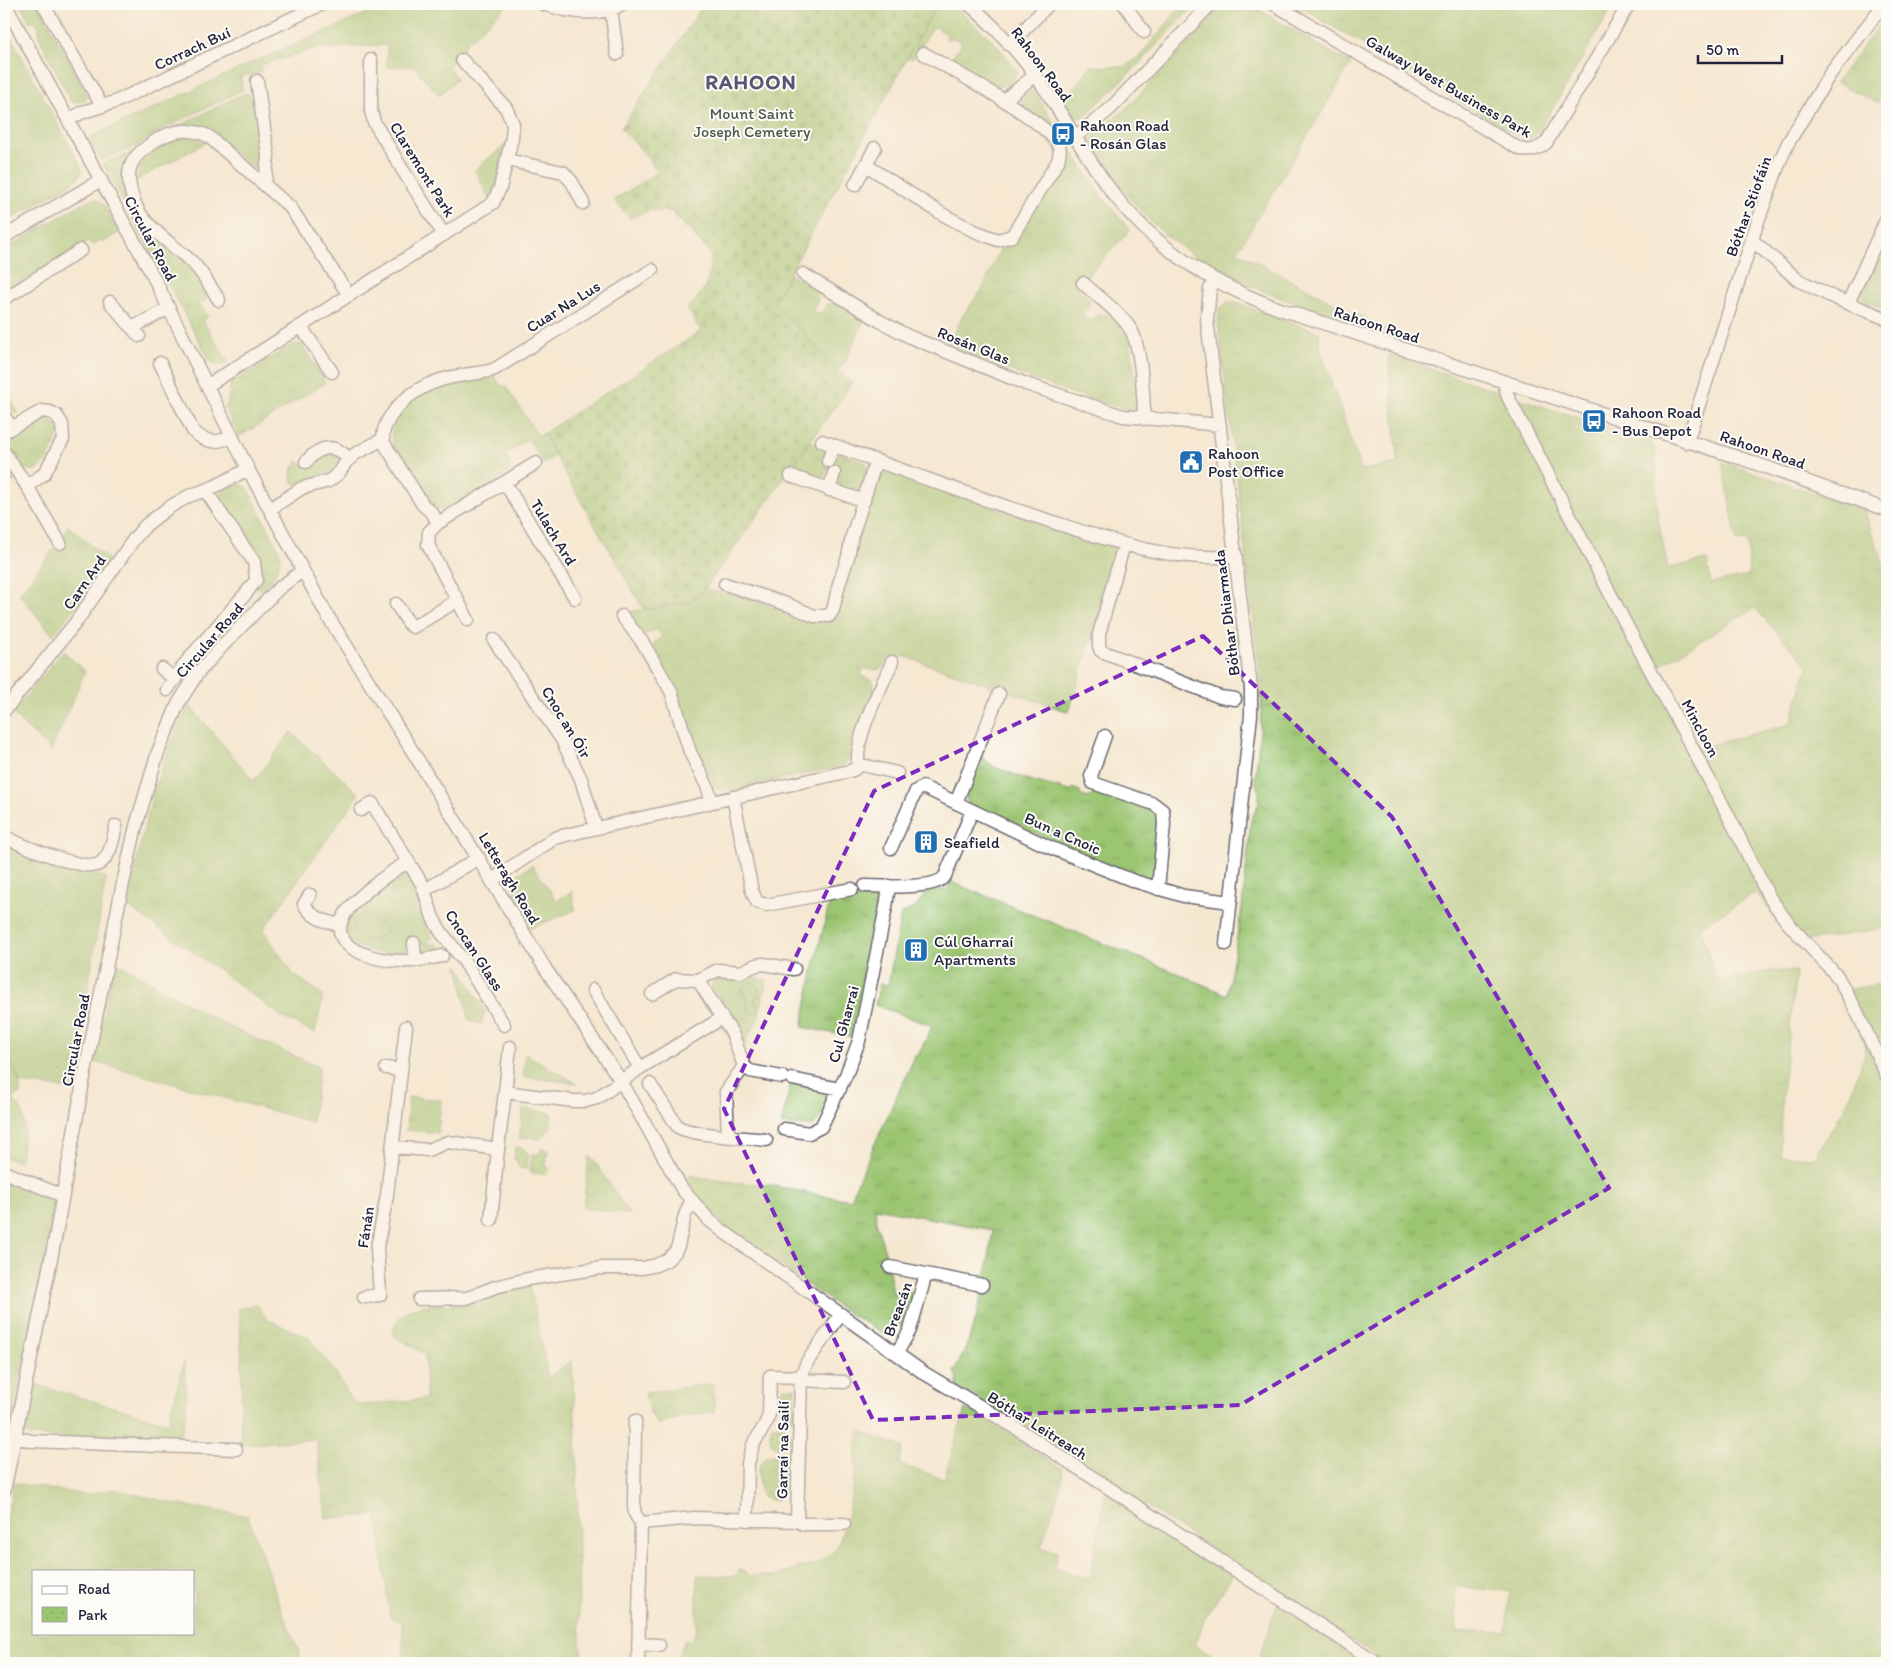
<svg xmlns="http://www.w3.org/2000/svg" width="1891" height="1667" font-family="Itim,sans-serif">
<style>
.grass{fill:url(#grass-tufts);stroke:#5e7456;fill-rule:evenodd}
.cemetery{fill:url(#cemetery-stones);stroke:#5e7456}
.park{fill:url(#park-dots);stroke:#5e7456}
.lines{fill:none;stroke-linecap:round;stroke-linejoin:round}
.minor-casing{stroke:#6c6770;stroke-width:15}
.minor{stroke:#fff;stroke-width:12}
.marked{fill:none;stroke:#7b2cbf;stroke-width:4;stroke-dasharray:10 6;stroke-linejoin:round}
.labels{text-anchor:middle;stroke-width:4;stroke-linejoin:round;paint-order:stroke}
.street-label{font-size:16px;fill:#22223b;stroke:#fdfcf7}
.park-label{font-size:16px;fill:#4c5b4e;stroke:#fdfcf7}
.poi-label{font-size:16px;fill:#22223b;stroke:#fdfcf7;text-anchor:start}
.district-label{font-size:21px;font-weight:bold;letter-spacing:1px;fill:#5a5576;stroke:#fdfcf7}
</style>
<defs>
<pattern id="grass-tufts" width="24" height="20" patternUnits="userSpaceOnUse" patternTransform="scale(1.25)"><rect width="24" height="20" fill="#9bc571"/><path d="M3 7l-1-3M5 7V3M7 7l1-3M15 17l-1-3M17 17v-4M19 17l1-3" fill="none" stroke="#85a963"/></pattern>
<pattern id="cemetery-stones" width="16" height="16" patternUnits="userSpaceOnUse" patternTransform="scale(1.25)"><rect width="16" height="16" fill="#9bc571"/><path d="M2 7V4a2 2 0 0 1 4 0v3zM10 15v-3a2 2 0 0 1 4 0v3z" fill="#85a963"/></pattern>
<pattern id="park-dots" width="8" height="8" patternUnits="userSpaceOnUse" patternTransform="scale(1.25)"><rect width="8" height="8" fill="#9bc571"/><path d="M2 2h.1M6 6h.1" fill="none" stroke="#85a963" stroke-width="1.8" stroke-linecap="round"/></pattern>
</defs>
<rect width="100%" height="100%" fill="#fdfcf7"/>
<filter id="ink" filterUnits="userSpaceOnUse"><feTurbulence type="fractalNoise" baseFrequency=".02" numOctaves="2"/><feDisplacementMap in="SourceGraphic" scale="10" xChannelSelector="R" yChannelSelector="G"/><feConvolveMatrix kernelMatrix="1 2 1 2 8 2 1 2 1" color-interpolation-filters="sRGB"/></filter>
<filter id="wash" filterUnits="userSpaceOnUse"><feTurbulence type="fractalNoise" baseFrequency=".0096" numOctaves="4" result="noise"/><feDisplacementMap in="SourceGraphic" scale="20" xChannelSelector="R" yChannelSelector="G"/><feGaussianBlur stdDeviation="1.12" result="paint"/><feColorMatrix in="noise" values="0 0 0 0 0 0 0 0 0 0 0 0 0 0 0 0 0 1.4 0 .05"/><feComposite in="paint" operator="in"/></filter>
<g filter="url(#wash)">
<rect width="100%" height="100%" fill="#f5e8d1"/>
<!-- grass -->
<path class="grass" d="M20,4H24L26,8L34,4H38L87,94L86,99L79,102H71L38,35L39,27L35,20L30,22Z
M389,4H508L464,45L463,52L448,67L457,79L439,95L414,66L387,67V45L314,49L261,65V73L241,76L242,90L163,129L137,146L101,160L90,140L91,137L258,60Z
M937,4H952L995,43L1017,70C1016,80 1007,88 996,85L993,88L950,61L949,60L960,47L962,42L953,38L946,39L948,35L934,26L912,59L908,56Z
M1183,4H1196L1129,74L1083,118L1075,117L1064,100L1091,66L1124,67L1140,56Z
M1225,4H1249L1351,64L1237,252L1402,338C1310,307 1208,285 1140,210C1122,190 1108,168 1093,145L1092,141L1095,135L1132,103Z
M1295,4H1614L1538,133C1533,139 1528,139 1520,137Z
M1887,15V66L1881,63L1876,70L1886,76L1887,86L1878,103L1836,82Z
M1027,92H1034L1101,196L1130,230L1077,287L1090,300L1089,307L1082,314L1089,321L1099,314L1108,315L1127,334L1131,344L1138,400C1137,408 1132,409 1125,409C1064,392 1006,370 947,346L964,314L983,288L1000,249L1012,245L1064,161L1022,107L1023,105L1021,99Z
M247,93L253,99L256,98L263,164L255,168L251,167L219,140L170,130L243,94Z
M188,137L196,139L205,143L137,180C138,155 166,139 188,137Z
M506,144L494,193L489,199L475,170Z
M135,151L127,190L195,273L208,294L207,298L200,304L208,317L203,321L228,362C222,366 216,366 210,361L103,164Z
M97,199L104,205L119,232L104,242L101,240L92,245L88,241L4,293V250L88,200Z
M1887,230V310L1865,301L1863,296L1859,293Z
M789,274L817,290L818,299L812,310L820,315C822,313 825,307 827,305C836,300 856,315 864,320L844,364L838,371L773,302Z
M1234,301L1260,312L1319,332L1321,352L1361,470L1398,463L1388,355L1652,442L1656,454L1657,514L1668,568L1707,560L1711,583L1749,576L1748,542L1737,541L1722,462L1864,510L1887,574V928L1794,943L1756,892L1700,927L1717,981L1770,971H1796L1782,1094L1780,1156L1814,1158L1846,1106L1866,1051L1856,1019L1838,991L1887,983V1663H1386L1143,1504L957,1388V1377L954,1372C978,1329 986,1278 993,1230L875,1208L877,1226L888,1261L892,1292L904,1288L914,1294V1300L908,1302L906,1312L909,1318L904,1331L897,1325L893,1312L888,1336L848,1313L729,1230L691,1191L689,1175L731,1182L770,1185L818,1195L851,1200L856,1185L915,1056H918L932,1026L875,1005L880,984L888,985L901,914L916,907L928,890H947L951,882L1179,974L1227,995L1242,908L1251,820L1259,803V793L1255,780L1260,732L1262,692L1218,321L1220,308L1228,302ZM1755,608L1808,666L1790,724L1698,748L1680,706L1657,667ZM1455,1587L1510,1591L1506,1632H1457Z
M295,344L301,345L304,348L325,383L239,437L225,408L228,403L231,383L288,347Z
M494,375L501,386L505,385L538,436L544,433L555,456L544,464L528,439L505,455L510,466L508,474L448,511L433,507L426,501L394,445C392,439 391,433 393,426C398,408 424,390 441,385C458,380 477,378 494,375Z
M4,389L19,413H14L4,397Z
M43,417L50,418L60,431C56,441 46,469 34,470C30,470 26,469 22,468L8,448L9,438L36,419Z
M809,441L819,445L826,451L836,454L841,453L866,463L868,469L860,490L856,492L840,487L838,480V472L829,468L823,477L817,480L791,470Z
M331,454L340,457C335,483 310,475 295,485L292,481L291,472L297,461L308,467L319,458Z
M4,465L14,481L6,486L4,481Z
M883,471L1109,544L1114,550L1115,557C1101,609 1084,660 1069,712L900,655L899,659L890,657C881,672 879,671 863,668L861,676L873,681L875,691L851,747L850,759L846,765L726,791L717,789L697,755L653,648L655,642L662,637L657,629L647,634L642,633L626,612L690,602L705,589L752,599L818,623L827,622L878,474Z
M239,484L247,487L280,552C282,569 272,578 261,590L257,586L262,578V566L221,504V494L223,491Z
M68,526L109,560L85,596L53,635L19,594L54,549Z
M63,651L85,671L51,751L12,714Z
M189,705L254,781L291,732L359,794L263,930L293,974L323,995L315,1033L282,1017L219,970L127,906C142,837 155,767 189,705Z
M982,757L994,767L1026,779L1070,791L1073,788L1080,791V795L1088,798L1099,791L1154,811L1158,818L1154,874L1151,878L1146,879L1049,841L1002,817L969,804L966,799L967,790L978,758Z
M532,865L557,901L572,891L575,910L528,929C519,911 507,896 517,875Z
M401,873C412,876 414,887 419,896L416,898L419,905L415,907L418,913L422,912L433,937L428,940L431,946L435,943L441,948L439,950L422,954L419,951L425,950L424,942L407,943L405,951L400,956C380,953 358,952 345,936L346,923L369,893Z
M870,893H874L879,899L852,1037L802,1027L815,962L830,901Z
M114,961L229,1027L319,1067L312,1122L95,1062V1059Z
M458,965L485,1011L481,1024L469,1020Z
M726,977L740,980L750,977L767,980L757,1023L754,1025L752,1032H749L745,1046L733,1017L711,987C713,979 719,978 726,977ZM758,988L759,993L754,1001L758,1010L750,1012L747,999L743,994L742,989Z
M4,1053L8,1056L20,1083V1094L15,1096L13,1099C16,1103 19,1106 21,1109C28,1122 22,1149 19,1162L4,1157Z
M525,1054L577,1083L523,1077Z
M791,1083L826,1090L831,1097L830,1101L813,1127L781,1124Z
M409,1097L441,1100L438,1133L406,1130Z
M523,1109L552,1113L550,1129L538,1140L531,1137L519,1139Z
M542,1149L548,1150L546,1166L550,1169L545,1174L530,1173L532,1154H538Z
M589,1157L593,1159L629,1214L583,1208Z
M4,1182L48,1200L55,1207L4,1457Z
M530,1286L548,1378L572,1360L577,1456L579,1622L582,1663H404L402,1622L390,1617L377,1515L326,1518L316,1439L240,1445L242,1367L239,1308L257,1305L268,1320L309,1338L338,1376L350,1398L359,1405L426,1399L425,1354L392,1335C401,1294 441,1308 470,1304C480,1303 490,1296 499,1293C509,1289 520,1288 530,1286Z
M184,1362C186,1380 191,1433 173,1442L29,1436L23,1430L34,1384L168,1423Z
M713,1384L715,1412C695,1413 677,1419 657,1424L650,1412L645,1392Z
M965,1409C980,1415 1017,1429 1023,1444L1062,1469L1063,1478L1041,1547L1058,1552L1054,1568L1090,1579L1105,1493L1111,1495L1177,1540L1233,1575L1205,1617L1195,1646L1219,1658L1217,1663H676L685,1639L692,1640L697,1627V1575L736,1576L740,1569L750,1576H776L800,1567L814,1565L830,1555L838,1546L848,1513L856,1471V1449L860,1431L903,1447L899,1464L944,1479Z
M774,1455C784,1460 788,1483 783,1493C781,1497 778,1499 774,1501L762,1497C757,1483 754,1455 774,1455Z
M14,1483L86,1495L113,1489L180,1505L248,1516L278,1601L299,1652L302,1663H4V1528ZM34,1571H194V1633H34Z
M1277,1604L1367,1663H1257Z"/>
<!-- cemetery -->
<path class="cemetery" d="M704,4H937L774,302L838,371L852,383L705,589L690,602L644,610L555,456L544,433L701,331L687,308C707,289 710,282 711,254L671,211H649L630,218L614,200L658,172L639,147L621,128Z"/>
<!-- park -->
<path class="park" d="M4,24L80,165L82,172L77,179L69,185L4,223Z
M4,843L77,870L106,877L72,1089L20,1083L8,1056L4,1053Z
M363,912L388,930C380,939 373,941 361,940L356,934L353,927Z
M747,983H754L758,988V994L754,999L758,1010L755,1014L749,1012L747,999L742,991L743,987Z
M515,1147L523,1148L529,1155L527,1169L520,1168L517,1165L518,1161L514,1160Z
M782,1388H795L794,1419H787V1411H781Z
M772,1426H783L790,1432C790,1456 762,1452 772,1426Z"/>
</g>
<g filter="url(#ink)">
<g class="lines">
<defs>
<path id="minor" d="M5,4L153,276L248,469L327,615L418,760L545,968L621,1081L682,1189L709,1220L724,1232L924,1373L1018,1429L1378,1663
M43,4L102,106
M543,4C567,12 599,18 622,4
M969,4C993,25 1017,50 1036,76C1060,110 1080,147 1104,181C1148,244 1211,285 1283,310L1746,460L1887,510
M1124,4L1144,32
M1274,4L1516,147C1527,153 1536,151 1546,143L1629,4
M611,9L617,54
M1009,45L1049,4
M371,60V111L374,122L402,169L444,235
M257,81L268,155L265,185
M1003,101L1035,75
M68,120L83,112L115,102L322,4
M1075,137L1110,109L1211,4
M507,160L563,172L572,182L583,203
M866,165L942,214L972,230L998,240L1012,236L1058,161C1059,156 1061,151 1059,146C1048,121 950,69 923,53
M855,185L875,148
M4,237L101,180
M1752,240L1798,280L1835,298L1887,319
M803,274L880,321L910,337L1026,384L1123,416L1220,425
M1214,280L1210,289L1207,320L1251,688V715L1226,944
M1083,283C1099,298 1120,312 1131,330C1141,347 1144,398 1144,419
M4,299L81,250
M219,300C211,288 203,273 193,263C177,248 144,226 136,206C131,195 126,177 131,165C134,157 141,151 148,146C167,131 186,126 208,136L290,207L349,295
M110,302L139,336
M1848,303L1887,218
M301,327L332,372
M132,328L169,308
M160,363L193,431C206,443 217,444 232,436
M1504,382L1508,397L1630,632L1727,813L1768,895L1787,922L1837,976L1856,1010L1887,1076
M207,386L493,203L500,188L512,138L513,124L506,108L462,60
M4,416L11,427
M4,432L42,411L50,412L56,415L62,424L63,439L44,474L27,486
M822,441C896,468 971,496 1047,520C1108,540 1171,563 1236,556
M1687,442L1757,224L1780,161L1788,143L1830,74L1884,4
M4,452L27,486L60,543
M828,461L834,445
M306,462C320,445 334,443 349,459
M791,476L864,501
M505,483L575,598
M829,490L834,473
M270,509L302,488L329,481L339,473L346,462L355,454L383,439
M438,523L432,513L423,505L384,443C381,434 385,425 390,417C407,391 434,379 464,375C475,373 485,373 495,369L652,270
M1124,544L1099,634V646L1101,651L1220,697L1235,699
M725,584L789,605L814,616H829L833,610L839,584L848,557L852,536L876,461
M396,604L410,625L413,627L458,600
M622,616L643,643L671,691L690,752L707,786L712,802
M468,620L428,545L429,532L438,523L536,463
M494,640L562,740L581,779L596,828
M162,669L175,679
M167,690L187,661L247,592L256,580L254,562L205,490
M4,711L76,622L134,539L146,525L168,508L189,496L214,487L248,469
M1105,736L1091,776L1093,783L1154,804L1163,811L1164,824L1158,889
M858,764C856,732 880,691 892,662
M733,797L752,891L757,902L766,905L852,889
M956,803L999,694
M361,810L372,803L422,884L433,918L441,932L464,961L504,1025
M4,836C18,844 85,872 99,864C111,857 113,838 116,826
M891,848L916,791L923,787L1049,847L1134,881L1184,896L1231,902
M408,862C390,872 342,905 340,927C338,952 381,961 401,961C415,962 429,959 442,956
M492,880L555,838L566,835L850,771L855,769L858,764L897,773
M865,886C881,886 936,890 945,876L972,811
M425,890L479,858
M310,895L304,904C313,919 324,921 340,925
M414,943L415,961
M593,990L640,1068
M652,994L676,979L698,980
M722,1018L698,980L718,970L741,972L756,965L763,964L794,969
M744,1066L750,1071L782,1077
M386,1068L401,1070
M792,1079L840,1089
M650,1084L678,1127C695,1136 745,1137 766,1140
M505,1092L510,1047
M784,1129L809,1133L821,1127L846,1075L859,1041L886,907L889,886
M393,1147L428,1150L448,1142L498,1149L505,1092L573,1101H586L597,1098L640,1068L722,1018L732,1033L744,1066L726,1092L728,1135
M4,1172L63,1196
M491,1220L498,1149
M890,1267L982,1285
M364,1297L380,1295L377,1248L387,1195L406,1027
M419,1299L467,1298L495,1287L528,1279L601,1268H643L656,1265L667,1260L675,1252L678,1246L685,1215L691,1201
M897,1353L910,1330L926,1274
M800,1380L844,1382
M635,1421L634,1507L635,1514L641,1523L638,1663
M15,1437L32,1441L236,1449
M4,1491L55,1239L83,1082L123,883L136,826L158,752L178,704L197,674L226,642L278,589L302,571
M747,1520L748,1463L753,1445L766,1423L769,1414L770,1376L801,1377
M797,1521L801,1377L807,1362L841,1314
M641,1523L694,1518L797,1521L803,1524H844
M638,1644L659,1645"/>
</defs>
<!-- minor casing -->
<use href="#minor" class="minor-casing"/>
<!-- minor -->
<use href="#minor" class="minor"/>
</g>
</g>
<!-- marked area -->
<path d="M0 0H1891V1667H0ZM1203,636L1392,817L1609,1188L1240,1405L873,1420L724,1109L874,791Z" fill="#f5e8d1" fill-opacity=".55" fill-rule="evenodd"/>
<path class="marked" d="M1203,636L1392,817L1609,1188L1240,1405L873,1420L724,1109L874,791Z"/>
<!-- icons -->
<defs>
<symbol id="bus-square" viewBox="-11 -11 22 22"><rect x="-9" y="-9" width="18" height="18" rx="4" fill="#1f6fb2" stroke="#fdfcf7"/><path d="M-5-6H5V4H4V6H2V4H-2V6H-4V4H-5ZM-3.5-4V0h7V-4ZM-3.5 1.2v1.5H-2V1.2ZM2 1.2v1.5H3.5V1.2Z" fill="#fff"/></symbol>
<symbol id="civic-square" viewBox="-11 -11 22 22"><rect x="-9" y="-9" width="18" height="18" rx="4" fill="#1f6fb2" stroke="#fdfcf7"/><path d="M-.6-6.5H3V-4.5H.6V-3L4-1V1h2V6H-6V1h2V-1L-.6-3ZM-1.2 2.5V6h2.4V2.5Z" fill="#fff"/></symbol>
<symbol id="building-square" viewBox="-11 -11 22 22"><rect x="-9" y="-9" width="18" height="18" rx="4" fill="#1f6fb2" stroke="#fdfcf7"/><path d="M-4-6H4V6H1V3H-1V6H-4ZM-2.5-4.3h1.7v1.8h-1.7ZM.8-4.3h1.7v1.8H.8ZM-2.5-1h1.7V.8h-1.7ZM.8-1h1.7V.8H.8Z" fill="#fff"/></symbol>
</defs>
<g fill-rule="evenodd">
<use href="#bus-square" x="1049" y="120" width="28" height="28"/>
<use href="#bus-square" x="1580" y="407" width="28" height="28"/>
<use href="#civic-square" x="1177" y="448" width="28" height="28"/>
<use href="#building-square" x="912" y="828" width="28" height="28"/>
<use href="#building-square" x="902" y="936" width="28" height="28"/>
</g>
<g class="labels">
<!-- street labels -->
<g class="street-label">
<text transform="translate(192 48) rotate(-25)" y="6">Corrach Buí</text>
<text transform="translate(1042 64) rotate(53)" y="6">Rahoon Road</text>
<text transform="translate(1449 86) rotate(30)" y="6">Galway West Business Park</text>
<text transform="translate(423 169) rotate(58)" y="6">Claremont Park</text>
<text transform="translate(1748 206) rotate(-70)" y="6">Bóthar Stiofáin</text>
<text transform="translate(151 238) rotate(62)" y="6">Circular Road</text>
<text transform="translate(563 306) rotate(-32)" y="6">Cuar Na Lus</text>
<text transform="translate(1377 324) rotate(18)" y="6">Rahoon Road</text>
<text transform="translate(974 345) rotate(22)" y="6">Rosán Glas</text>
<text transform="translate(1763 449) rotate(19)" y="6">Rahoon Road</text>
<text transform="translate(554 532) rotate(59)" y="6">Tulach Ard</text>
<text transform="translate(84 582) rotate(-55)" y="6">Carn Ard</text>
<text transform="translate(1226 613) rotate(-97)" y="6">Bóthar Dhiarmada</text>
<text transform="translate(209 640) rotate(-49)" y="6">Circular Road</text>
<text transform="translate(567 722) rotate(59)" y="6">Cnoc an Óir</text>
<text transform="translate(1701 728) rotate(62)" y="6">Mincloon</text>
<text transform="translate(1063 833) rotate(24)" y="6">Bun a Cnoic</text>
<text transform="translate(510 878) rotate(59)" y="6">Letteragh Road</text>
<text transform="translate(475 950) rotate(57)" y="6">Cnocan Glass</text>
<text transform="translate(843 1024) rotate(-75)" y="6">Cul Gharrai</text>
<text transform="translate(75 1040) rotate(-79)" y="6">Circular Road</text>
<text transform="translate(365 1227) rotate(-81)" y="6">Fánán</text>
<text transform="translate(897 1309) rotate(-70)" y="6">Breacán</text>
<text transform="translate(1038 1425) rotate(32)" y="6">Bóthar Leitreach</text>
<text transform="translate(782 1450) rotate(-89)" y="6">Garraí na Sailí</text>
</g>
<!-- park labels -->
<g class="park-label">
<text x="752" y="119">Mount Saint<tspan x="752" dy="18">Joseph Cemetery</tspan></text>
</g>
<!-- poi labels -->
<g class="poi-label">
<text x="1080" y="131">Rahoon Road<tspan x="1080" dy="18">- Rosán Glas</tspan></text>
<text x="1612" y="418">Rahoon Road<tspan x="1612" dy="18">- Bus Depot</tspan></text>
<text x="1208" y="459">Rahoon<tspan x="1208" dy="18">Post Office</tspan></text>
<text x="944" y="848">Seafield</text>
<text x="934" y="947">Cúl Gharraí<tspan x="934" dy="18">Apartments</tspan></text>
</g>
<!-- district labels -->
<g class="district-label">
<text x="751" y="89">RAHOON</text>
</g>
</g>
<!-- margin -->
<rect width="1891" height="1667" fill="none" stroke="#fdfcf7" stroke-width="20"/>
<!-- legend -->
<rect x="32" y="1570" width="162" height="65" fill="#fdfcf7" stroke="#a5a5ac"/>
<rect x="42" y="1586" width="25" height="8" fill="#ffffff" stroke="#a5a5ac"/>
<text x="78" y="1594" font-size="15" fill="#22223b">Road</text>
<rect x="42" y="1607" width="25" height="15" fill="url(#park-dots)" stroke="#a5a5ac"/>
<text x="78" y="1620" font-size="15" fill="#22223b">Park</text>
<!-- scale -->
<path d="M1698 55v8h84v-8" fill="none" stroke="#22223b" stroke-width="2.5"/>
<text x="1706" y="55" font-size="15" fill="#22223b" stroke="#fdfcf7" stroke-width="4" paint-order="stroke">50 m</text>
</svg>
